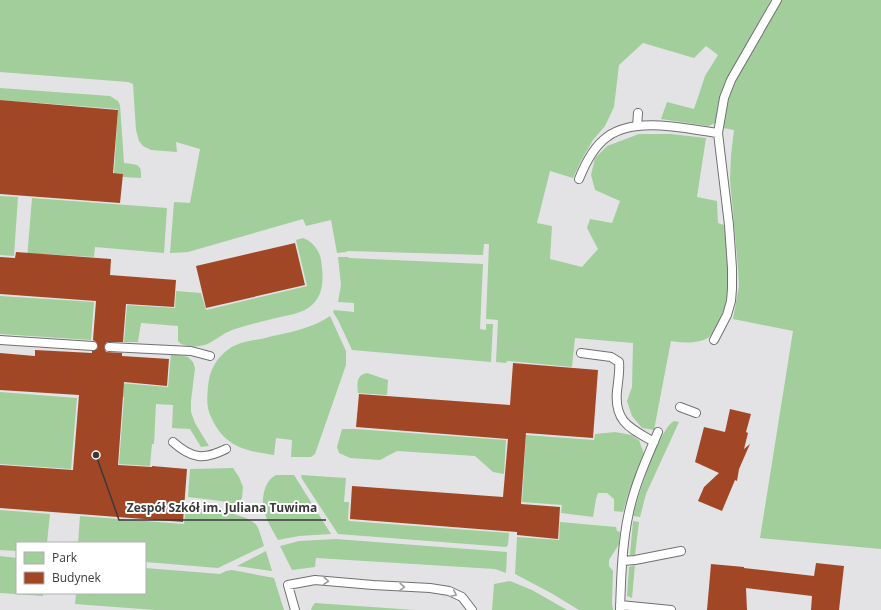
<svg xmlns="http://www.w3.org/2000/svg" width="881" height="610" font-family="'Open Sans',sans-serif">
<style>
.green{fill:#a2ce9c}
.building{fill:#a24726}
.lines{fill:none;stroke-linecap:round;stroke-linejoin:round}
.service-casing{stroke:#707071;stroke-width:10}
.service{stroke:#fff;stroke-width:8}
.oneway{stroke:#9c9c9d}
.leader{fill:none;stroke:#3a3a3b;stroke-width:1.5}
.callout-dot{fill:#3a3a3b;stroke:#fff;stroke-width:1.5}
.callout-label{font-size:12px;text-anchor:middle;font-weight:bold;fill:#3a3a3b;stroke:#fff;stroke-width:4;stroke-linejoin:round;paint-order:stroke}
</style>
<rect width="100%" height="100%" fill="#e3e3e5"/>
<!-- green -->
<path class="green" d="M0,0H771L728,79L721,96L716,123L708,126L661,119L667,102L694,109L705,76L718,55L706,46L694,58L643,43L619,65L614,107L605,126L593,140L582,159L573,178L550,171L537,223L552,226L550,259L582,267L598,249L587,228L590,219L612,223L620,201L595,190L591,175L595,158L607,146L639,134H671L706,138L697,197L717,201L718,223L724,225C728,260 735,296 716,326C714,329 712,335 709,337C701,344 680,343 671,341L654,430L642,428L632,416L627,401L632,387L633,343L575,338L572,367L507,361L506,363L496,362L498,320L486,319L489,244H484L483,255L348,251L346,252L337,253L331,220L306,226L303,219L188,252L170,253L174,202L190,203L200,149L176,142L177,152L151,150L143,146L139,141L136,130L133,84L128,82L0,72Z
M781,0H881V549L760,538L793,331L733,319L739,286L738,268L730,180L731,155L734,130L723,128L728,99L735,81Z
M0,88L110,96L118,101L120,105L124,163C137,165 142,163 141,178L123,177V174L114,173L118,109L0,100Z
M0,196L18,197L14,256L0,255Z
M32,198L167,208L164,253L95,247L94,257L43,254L42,260L27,259Z
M303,238C312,241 320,251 321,260C323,275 325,292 313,304C308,309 301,312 294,314C273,319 252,323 232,330C222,334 213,342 205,345C197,347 188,347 181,344L178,341V326L141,323L138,342H124L127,305L175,308L176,291L201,293L206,310L307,286L296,240Z
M338,257H348L349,258L483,264L480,329L486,330V324H493L491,362L352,350L338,320L333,312L334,310L354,312V303L338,302L341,285Z
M0,296L94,302L91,340L0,334Z
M330,316L346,351V365L315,454L311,457H291L292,440L276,438L274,455C246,451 225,447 212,419C206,408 207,398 208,387C209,371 216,358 229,349C239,342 250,341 261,339C284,333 310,330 330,316Z
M171,353L188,357L193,362L195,368L191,401V412L195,423L209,446L201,447L190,429L172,428L173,405L156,404L154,444H152L150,466L119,464L124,397H118L119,383L168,387Z
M367,373L388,380L387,395L358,393C357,384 356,375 367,373Z
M0,392L77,398L71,469L0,464Z
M674,421L679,422L646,494L640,517L633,516C637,499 660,427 674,421Z
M342,429H355L506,440L504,474L493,472L475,456L397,451L380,460L350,458L339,453L337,447Z
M615,432L631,435L639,440L644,454L628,494L623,512L614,511V499L607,493H598L596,499L593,517L561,513L562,505L522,502L526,435L594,440L595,434Z
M233,468L239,477L243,487L242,498L240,501L235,504L221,501L188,497L190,469Z
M276,475H294L331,534L299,536L278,540C273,531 267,521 264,511C261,499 264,481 276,475Z
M301,475L346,478L344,502H349L348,519L349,521L509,533L508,545L506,547L338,534L302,479Z
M186,507C202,509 248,512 257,526C260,531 262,540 264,546L218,568L145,562V543H78L80,516L184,524Z
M0,510L50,514L47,543H17V551L0,550Z
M633,521L639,522L635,555H630Z
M560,522L616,527L617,531L620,532L619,544L609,560V566L613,571L612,603L613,610H579L551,593L515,574L517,537L559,540Z
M336,539L507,552L506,573L495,569L316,558L315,567L292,570L280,546L299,541Z
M266,551L272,571L237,566Z
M0,556L17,558V593H43V596L0,593Z
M635,565L632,598L627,596L629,567Z
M145,568L220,574L226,571L232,570L274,578L284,610H155L75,604L76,593H145Z
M510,581L532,590L567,610H492L494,584Z
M315,603L415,610H311L312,607Z"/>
<!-- building -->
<path class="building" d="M0,100L118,110L113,173L123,174L120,203L0,194Z
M295,243L305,285L206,308L196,266Z
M16,252L111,259L110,275L176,280L174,307L126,304L123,342H107L104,347L106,352L122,353V356L169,359L167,386L124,382L118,465L152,467V466L187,469L183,522L0,508V465L73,470L79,395L0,390V353L35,356V350L92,353V351L97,349L98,346L96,342L93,340L96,301L0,294V257L15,258Z
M513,363L598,370L593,438L526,433L521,504L560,507L558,539L517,535V532L350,519L352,486L503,497L508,439L356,427L359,394L510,405Z
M730,409L751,414L746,432L748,433L744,449L750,444L739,469L737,481L735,480L722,511L698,501L704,487L719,473L695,462L704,427L725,432Z
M816,563L844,566L839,610H811L812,596L746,588L747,610H707L711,564L744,567V568L814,576Z"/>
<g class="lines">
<defs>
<path id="service" d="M637,126L638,113
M579,179C585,164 593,147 607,137C635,116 686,129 718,133
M0,340L93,346
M714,340L727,315L731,301L732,289V268L729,225L718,133L724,98L731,80L777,0
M109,347L191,351L210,356
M581,353L611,357L619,362C620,372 618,381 617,391C614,422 630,428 654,442
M680,407L696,413
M173,442C192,459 204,460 226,449
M623,561L635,560L681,551
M620,605L671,610
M295,610L288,585L315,580L373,585L430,588L449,591L462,597L472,610
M620,610C621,579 622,543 629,512C635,484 647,458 658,432"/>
</defs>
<!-- service casing -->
<use href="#service" class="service-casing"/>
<!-- service -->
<use href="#service" class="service"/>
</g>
<!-- one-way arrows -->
<defs><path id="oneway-chevron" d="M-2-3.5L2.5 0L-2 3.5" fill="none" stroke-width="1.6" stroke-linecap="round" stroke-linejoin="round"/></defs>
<g class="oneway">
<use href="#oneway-chevron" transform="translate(326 581) rotate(5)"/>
<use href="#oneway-chevron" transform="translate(402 587) rotate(3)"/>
<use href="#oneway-chevron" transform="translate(454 594) rotate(25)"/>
</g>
<!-- callouts -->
<path class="leader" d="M96 455L119 520H326"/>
<circle class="callout-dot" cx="96" cy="455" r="4"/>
<g class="callout-label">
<text x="222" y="512">Zespół Szkół im. Juliana Tuwima</text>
</g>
<!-- legend -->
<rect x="16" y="542" width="130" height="52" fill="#ffffff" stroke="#b0b0b1"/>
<rect x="24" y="552" width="20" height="12" fill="#a2ce9c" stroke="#b0b0b1"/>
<text x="52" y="562" font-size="12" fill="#3a3a3b">Park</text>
<rect x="24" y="572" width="20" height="12" fill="#a24726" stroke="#b0b0b1"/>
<text x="52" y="582" font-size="12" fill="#3a3a3b">Budynek</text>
</svg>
